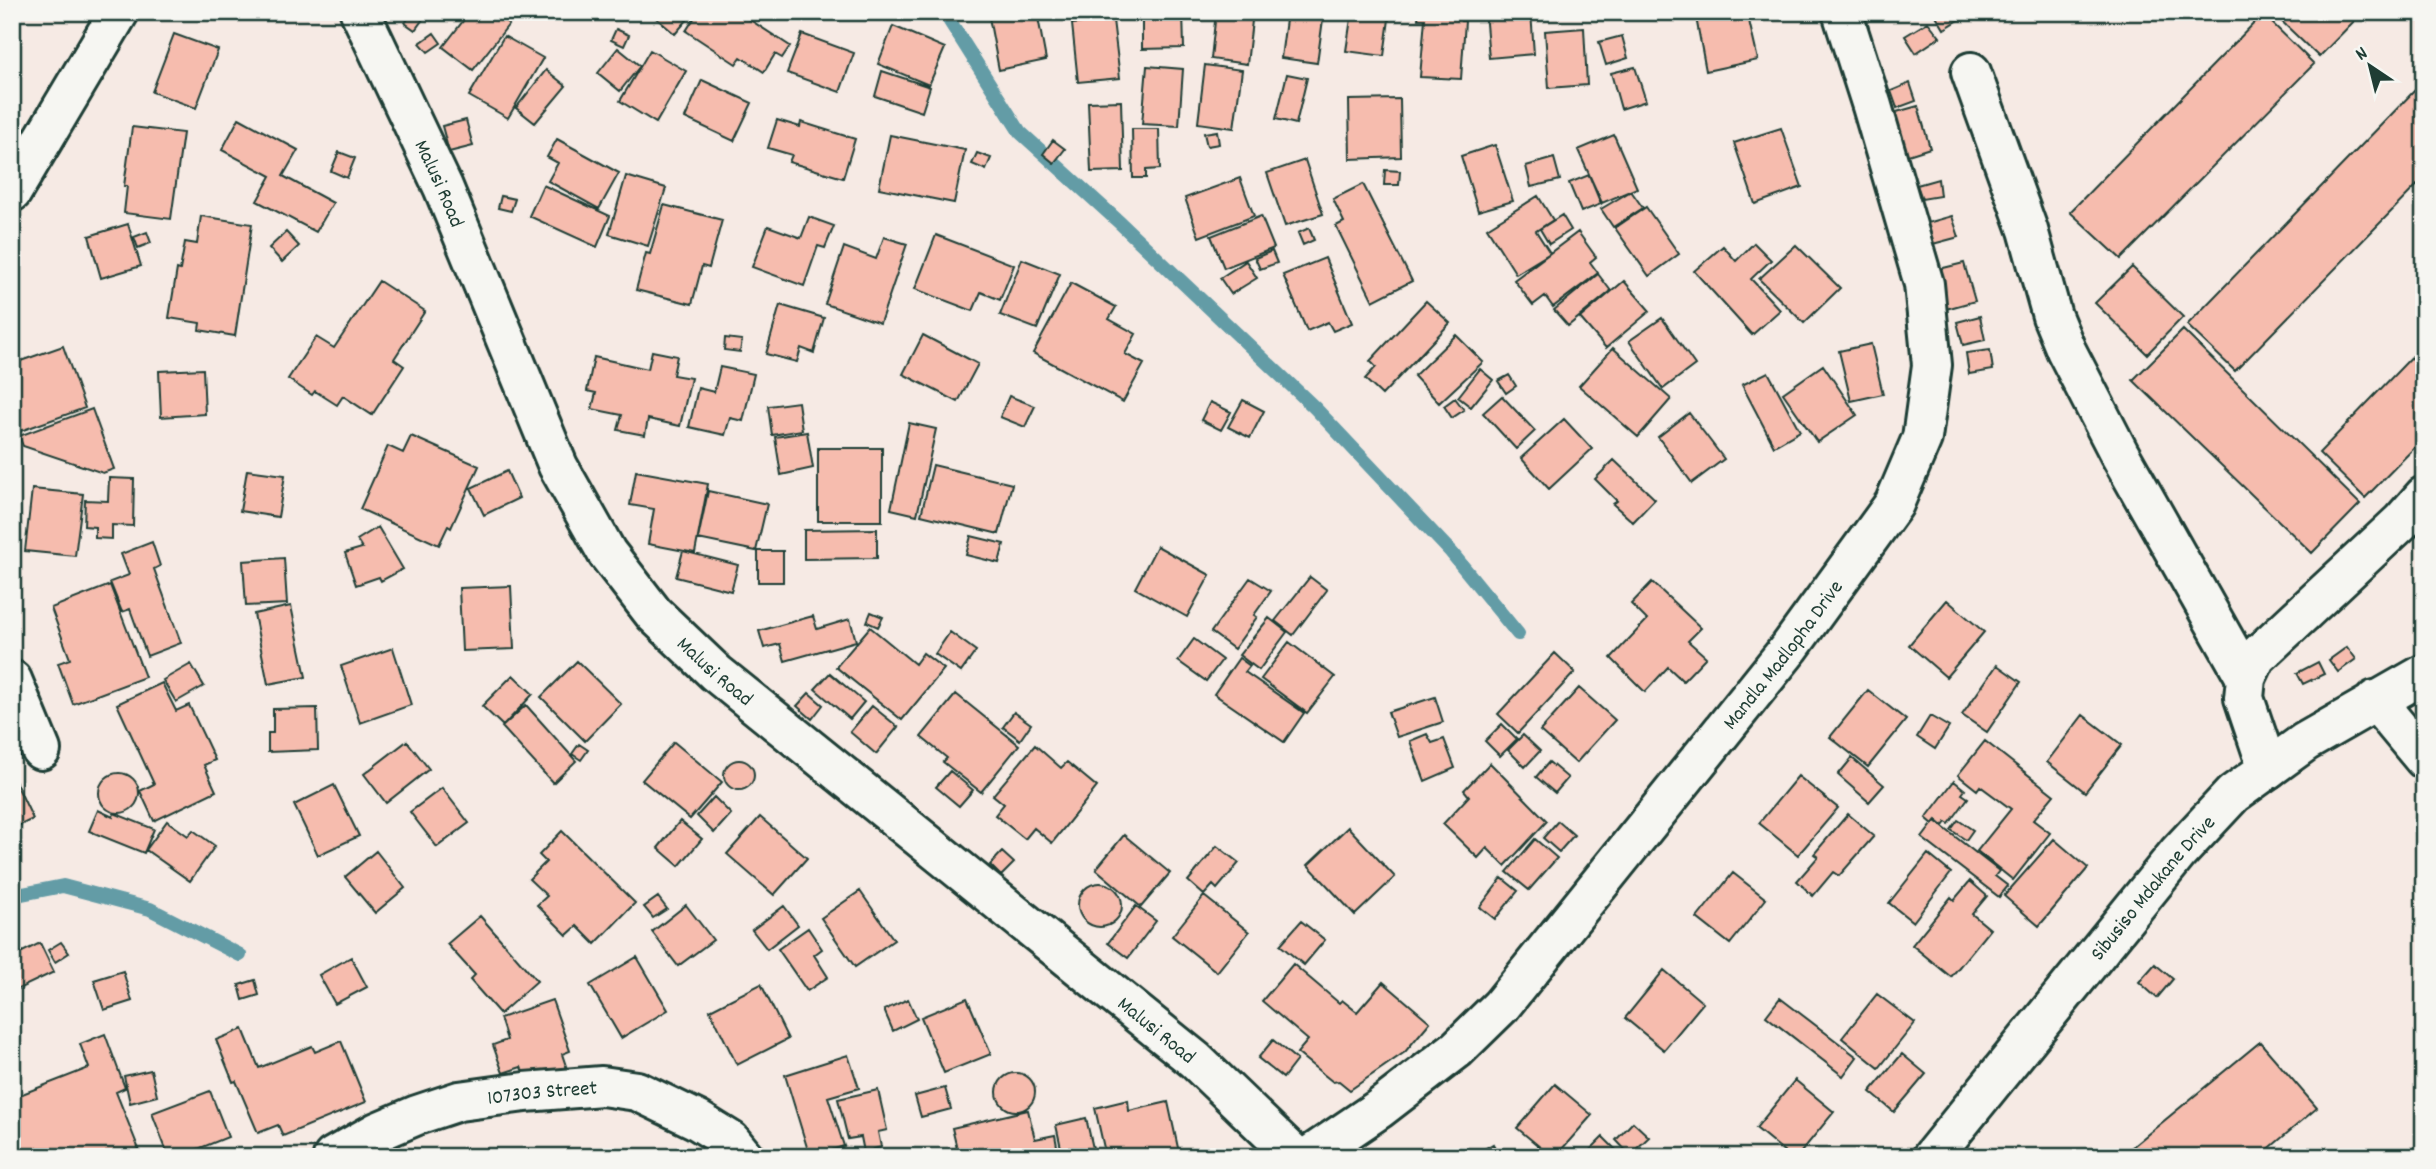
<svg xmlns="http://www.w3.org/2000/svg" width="2436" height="1169" font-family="Dekko,sans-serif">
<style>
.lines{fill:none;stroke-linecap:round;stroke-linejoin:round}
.stream{stroke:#639ca6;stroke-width:14}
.building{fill:#f6bcae;stroke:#1f3d34;stroke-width:2}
.minor-casing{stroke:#1f3d34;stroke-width:44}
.minor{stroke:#f6f6f2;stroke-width:38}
.labels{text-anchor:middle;stroke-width:5;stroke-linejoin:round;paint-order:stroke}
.street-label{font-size:21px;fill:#1f3d34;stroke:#f6f6f2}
</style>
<rect width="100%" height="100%" fill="#f6eae4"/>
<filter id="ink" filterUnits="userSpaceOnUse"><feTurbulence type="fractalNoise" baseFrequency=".0143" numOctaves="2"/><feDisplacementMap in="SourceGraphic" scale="14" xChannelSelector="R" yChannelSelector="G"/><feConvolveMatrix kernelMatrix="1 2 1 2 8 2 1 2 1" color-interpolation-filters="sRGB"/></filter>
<g filter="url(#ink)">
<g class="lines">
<!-- stream -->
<path class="stream" d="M944,12L1020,132L1119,222L1315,408L1451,552L1518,634
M12,896L63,886L150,909L240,955"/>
</g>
<!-- building -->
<path class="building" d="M413,12L423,19L415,30L405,23Z
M470,12H493L509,24L473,70L443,47Z
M649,12H694L675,34Z
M698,12H738L790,46L782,58L775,54L764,72L741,57L736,64L686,31Z
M988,12H1037L1046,60L999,70Z
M1087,12H1106L1107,19H1087Z
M1142,12H1183L1184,48L1142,49Z
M1216,12H1253L1247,64L1211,59Z
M1287,12H1324L1317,63L1281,58Z
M1352,12H1390L1384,56L1346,51Z
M1419,12H1462L1461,21H1465L1461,79L1420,77L1425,19H1418Z
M1485,12H1531L1534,54L1489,58Z
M1695,12H1747L1758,60L1706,71Z
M1934,12H1972L1944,29Z
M2359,12L2361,14L2319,57L2273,13Z
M2263,14L2314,64L2121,259L2070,212Z
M1113,20L1120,78L1078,82L1072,24Z
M1928,22L1940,37L1916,53L1905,36Z
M893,26L945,48L929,85L878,64Z
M1584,28L1587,85L1549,88L1545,31Z
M616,29L629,35L624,46L611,40Z
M434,33L441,43L428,52L420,43Z
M174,34L218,50L196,108L152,92Z
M802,34L854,53L840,92L787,73Z
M504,36L543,58L508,118L469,96Z
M1622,36L1628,58L1606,65L1599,42Z
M618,48L640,66L620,91L598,73Z
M650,50L686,71L656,123L620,101Z
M1205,65L1242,70L1234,128L1198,123Z
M1147,66L1183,69L1179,126L1142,124Z
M1635,67L1646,101L1621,109L1611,73Z
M546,70L566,86L535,123L516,108Z
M882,71L930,87L922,112L875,96Z
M1287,74L1307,78L1296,124L1276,119Z
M702,80L752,103L734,141L685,118Z
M1910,83L1916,101L1897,108L1891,91Z
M2419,86L2424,91V178L2235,371L2187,325Z
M1400,99L1401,157L1350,159L1349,100Z
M1121,101L1123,171L1091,172L1088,102Z
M1918,106L1930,148L1905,156L1893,113Z
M239,118L298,150L283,176L333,203L316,232L257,201L271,176L222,150Z
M466,120L473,146L449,152L442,126Z
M777,120L800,127L801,122L855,139L843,178L789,162L792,155L768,148Z
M132,127L183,133L171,219L124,213L127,186H124Z
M1781,128L1802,187L1755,204L1734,143Z
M1132,129H1159L1160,169L1146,170V178H1133Z
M1217,131L1219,144L1207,146L1204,133Z
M890,135L965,150L954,203L879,188Z
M1614,135L1637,188L1602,203L1578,150Z
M557,139L619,173L599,209L548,181L558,163L547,157Z
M1053,140L1065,149L1054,163L1043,154Z
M1495,145L1513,201L1478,211L1461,156Z
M339,152L355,158L347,178L331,171Z
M977,153L991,158L986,170L972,164Z
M1554,158L1560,180L1531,187L1526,166Z
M1305,160L1323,214L1285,226L1267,173Z
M1385,170L1400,171L1399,185H1384Z
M1589,175L1601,204L1581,212L1569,183Z
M626,176L666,188L648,246L609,234Z
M1240,178L1254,216L1199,237L1185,198Z
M1938,179L1940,196L1922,199L1917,185Z
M1363,184L1412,281L1373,301L1336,226L1344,222L1333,199Z
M543,185L610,216L597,247L529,216Z
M1631,191L1643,208L1613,227L1601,209Z
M501,196L515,199L511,211L498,208Z
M1538,196L1553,220L1536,231L1550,253L1516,274L1487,228Z
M664,205L722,220L709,268L702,266L692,304L636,290L646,253L650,254Z
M1646,207L1679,254L1649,276L1615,228Z
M1562,215L1571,230L1549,244L1540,229Z
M201,216L252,224L235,336L199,330L200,323L169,318L177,269L180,270L185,242L197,244Z
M1261,216L1274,248L1224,268L1211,236Z
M1952,216L1959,237L1929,245L1924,224Z
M809,217L834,226L825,248L818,246L804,286L752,267L768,226L801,238Z
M128,224L141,266L101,278L89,236Z
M1309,228L1314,240L1303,245L1298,233Z
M147,232L151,243L138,248L134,237Z
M286,232L299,246L282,262L269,248Z
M1578,232L1596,257L1590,262L1598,273L1553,307L1545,296L1533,305L1514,280Z
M936,235L1014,265L1000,300L981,292L973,311L915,289Z
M884,237L907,244L880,323L825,304L844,247L876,259Z
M1754,243L1771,260L1751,279L1780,310L1752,335L1694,271L1723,246L1736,261Z
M1796,245L1840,288L1804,323L1759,279Z
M1272,251L1277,263L1260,269L1255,258Z
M1325,258L1352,323L1333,331L1328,322L1307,331L1283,275Z
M1022,259L1060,274L1037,329L1000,315Z
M1246,261L1257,278L1231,294L1220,278Z
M1964,263L1975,301L1946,309L1935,270Z
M2132,267L2183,317L2147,354L2095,303Z
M1598,274L1611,291L1568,326L1554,310Z
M379,281L425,311L394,359L404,366L372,415L343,396L337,405L315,391L312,395L288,379L316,337L334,348Z
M1624,281L1650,311L1606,348L1580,318Z
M1071,283L1116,307L1109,319L1136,334L1125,354L1144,364L1123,402L1033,353Z
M1426,301L1450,323L1382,395L1365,379L1376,367L1370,361Z
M780,305L824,318L814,353L801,348L797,362L766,354Z
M1980,316L1985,340L1963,345L1957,322Z
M1662,318L1695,365L1663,389L1629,341Z
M2183,330L2360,504L2312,553L2133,380Z
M923,335L978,364L958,402L903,374Z
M1456,335L1483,362L1439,403L1414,376Z
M725,338L742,340L740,352L724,350Z
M1871,344L1883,394L1851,401L1839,351Z
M2424,344V438L2365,498L2319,453Z
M63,346L85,408L12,434V364Z
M1613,348L1671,399L1638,437L1579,386Z
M1990,350L1993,370L1969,374L1966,353Z
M652,351L677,356L673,375L691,378L680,426L648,419L645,435L618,430L622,415L592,409L596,393L587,391L594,357L648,369Z
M1823,365L1857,415L1817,442L1783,393Z
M720,367L754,374L743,421L730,418L725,435L689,427L698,388L714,392Z
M203,369L205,414L161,417L159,371Z
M1480,369L1493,380L1471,407L1458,397Z
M1768,372L1800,431L1774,446L1742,385Z
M1509,375L1516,386L1506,393L1498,381Z
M1009,396L1035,406L1025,427L1000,417Z
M1502,396L1535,431L1516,449L1483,413Z
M1455,398L1464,410L1452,418L1444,406Z
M1243,400L1264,411L1250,438L1228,427Z
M798,402L802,430L772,435L768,406Z
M1210,402L1231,412L1221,430L1201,420Z
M92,409L114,469L103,473L23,446L19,436Z
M1689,413L1724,459L1692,483L1658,437Z
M1564,419L1592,449L1549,489L1521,458Z
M909,423L936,429L917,515L891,509Z
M807,432L813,468L781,475L775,437Z
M411,436L479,466L451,528L448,526L439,545L360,509L388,446L403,453Z
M818,448H882V521H818Z
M1614,460L1655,499L1633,522L1613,504L1617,501L1595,479Z
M933,465L1012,484L999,534L921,515Z
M247,470L285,475L278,517L240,511Z
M507,471L519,498L484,515L471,488Z
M636,471L708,484L695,553L648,544L654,509L630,505Z
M109,478L134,479L133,526L112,525V539L95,538V527L84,526L85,500L108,501Z
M32,489L83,494L75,556L25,551Z
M708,491L767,504L756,551L698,539Z
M378,527L403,569L381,581L379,577L356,585L345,553L362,548L357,540Z
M877,529V558L804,559V530Z
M971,536L1004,544L999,563L966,555Z
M152,542L160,566L154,569L181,643L147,656L130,609L122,612L110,582L129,575L121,554Z
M1157,546L1210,575L1187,617L1135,588Z
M683,551L738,565L731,591L676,577Z
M758,551H783V582H758Z
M284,558L287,604L246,606L243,561Z
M1310,577L1327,590L1293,635L1275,621Z
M1250,578L1271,591L1254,615L1257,617L1234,649L1211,632Z
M1652,582L1701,628L1688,641L1706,657L1683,681L1668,667L1645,692L1611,658L1647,620L1631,604Z
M110,585L145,677L73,704L58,663L70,659L51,608Z
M511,586L514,649L462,651L459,588Z
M1947,600L1984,632L1946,677L1909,645Z
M291,606L306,677L268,684L254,614Z
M871,612L883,617L878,627L867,622Z
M813,616L817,629L850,619L856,641L785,661L780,644L764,648L759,631Z
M1269,618L1287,632L1259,670L1239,655Z
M870,627L915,664L923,653L944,669L902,720L836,667Z
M950,632L976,651L961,672L935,654Z
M1194,639L1222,660L1206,681L1178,661Z
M1289,642L1335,677L1307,713L1261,679Z
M2347,647L2356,659L2338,672L2329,660Z
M393,648L411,705L360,723L341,666Z
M1555,653L1575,672L1518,733L1498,714Z
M1239,658L1250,666L1245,672L1304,713L1284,742L1214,694Z
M577,661L621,704L585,741L541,697Z
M2318,662L2324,674L2303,684L2297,673Z
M191,664L204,686L176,702L163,680Z
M1997,665L2021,682L1987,732L1962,715Z
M830,673L864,702L850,719L815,689Z
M513,675L533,694L503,726L482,706Z
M162,683L176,711L189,705L215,760L204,765L216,791L154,821L140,791L154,784L117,704Z
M1579,688L1615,720L1576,763L1540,731Z
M1868,690L1906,720L1868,767L1830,737Z
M809,693L823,705L812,719L797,706Z
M956,694L1019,745L981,792L943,762L947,758L921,737Z
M1435,697L1443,722L1397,737L1388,712Z
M526,705L576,761L553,783L502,727Z
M872,706L898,727L876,754L850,732Z
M317,708L318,750L268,752V733H273V709Z
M1014,712L1031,724L1020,740L1003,727Z
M2083,715L2122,745L2085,792L2047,762Z
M1930,716L1949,727L1935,749L1917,737Z
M1502,724L1517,739L1500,756L1485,741Z
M1427,734L1432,743L1444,739L1455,768L1425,781L1410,741Z
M1523,735L1540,751L1525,767L1508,750Z
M407,741L429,769L386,803L364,774Z
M1985,741L2054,795L2033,820L2050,833L2013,880L1977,851L2011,809L1980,786L1977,790L1958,775Z
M674,742L722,782L690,819L642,780Z
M579,744L588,750L581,760L572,754Z
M1035,745L1061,768L1067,762L1097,787L1052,843L1034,828L1025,839L995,815L1004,804L993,795Z
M1852,758L1884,785L1869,802L1838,775Z
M724 775a15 15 0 1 1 30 0a15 15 0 1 1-30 0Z
M1549,762L1568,778L1555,793L1536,777Z
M1490,763L1547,821L1505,866L1487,848L1478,858L1443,824L1469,796L1464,790Z
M950,771L973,790L959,806L936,787Z
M99 793a20 20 0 1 1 40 0a20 20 0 1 1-40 0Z
M1798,776L1838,808L1798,855L1759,823Z
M13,777L33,819L12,829V777Z
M1954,781L1965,790L1962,794L1968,798L1949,824L1946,822L1943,826L1936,820L1933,824L1926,818Z
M334,785L359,836L318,855L294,805Z
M442,788L469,823L437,847L410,812Z
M714,797L731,814L714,833L697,816Z
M98,810L113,817L114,813L154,829L144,853L89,831Z
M1848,814L1874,836L1839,876L1833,872L1813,896L1797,881L1818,857L1814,854Z
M760,817L807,858L774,895L727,854Z
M1958,820L1973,830L1966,840L1951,830Z
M167,821L188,836L193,830L215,846L190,881L146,850Z
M680,821L702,839L679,866L658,848Z
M1558,821L1574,835L1559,852L1543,838Z
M1935,821L1999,871L1995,876L2008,886L1999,897L1922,838Z
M1348,827L1395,877L1355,915L1308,865Z
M562,831L635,903L595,944L577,926L567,935L537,905L547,896L529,879L546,862L539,855Z
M1124,835L1170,873L1141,907L1096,869Z
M1535,839L1557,858L1529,890L1507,872Z
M2054,839L2088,868L2039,926L2004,896Z
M1217,846L1239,863L1217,889L1213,885L1204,895L1188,881Z
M376,851L405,888L375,913L345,877Z
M1002,852L1014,863L1001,876L990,865Z
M1928,854L1951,873L1913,922L1889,903Z
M1733,873L1766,899L1730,944L1697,918Z
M1502,878L1518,891L1495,919L1480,907Z
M1970,881L1987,896L1972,914L1990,929L1951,977L1912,945L1951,897L1954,900Z
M1078 905a22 22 0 1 1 44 0a22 22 0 1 1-44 0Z
M860,891L894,940L855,967L821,918Z
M1204,896L1249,932L1217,972L1172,936Z
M658,897L667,909L653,918L644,907Z
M686,905L713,940L678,966L652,932Z
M784,906L798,925L767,949L752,930Z
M1136,906L1156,921L1128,958L1108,943Z
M480,916L537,981L500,1014L470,980L475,975L447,944Z
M1301,921L1325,940L1304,965L1280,945Z
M808,928L822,949L814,955L828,977L807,991L778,949Z
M61,942L69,953L55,962L48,950Z
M40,943L54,972L12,992V957Z
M351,957L367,987L335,1004L319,975Z
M637,957L668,1010L621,1038L590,985Z
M1293,964L1339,1003L1342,1000L1357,1012L1383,982L1430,1022L1405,1052L1350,1090L1339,1081L1333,1082L1297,1053L1308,1040L1262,1001Z
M2155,964L2173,979L2157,998L2139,982Z
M1664,970L1703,1003L1664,1050L1625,1018Z
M123,971L132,1001L104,1010L94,980Z
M255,980L259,995L243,1000L239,985Z
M761,984L788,1039L737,1065L710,1010Z
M1877,994L1915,1023L1879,1068L1842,1038Z
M967,998L991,1054L944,1073L921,1017Z
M1780,998L1857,1057L1843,1076L1766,1016Z
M908,999L917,1019L893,1031L884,1010Z
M552,1000L570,1051L562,1054L570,1078L526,1079L521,1067L503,1073L493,1045L507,1040L500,1018Z
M243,1029L259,1068L312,1046L315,1052L341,1041L366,1102L283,1136L278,1125L258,1133L236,1081L233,1082L216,1040Z
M105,1034L125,1088L116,1092L142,1157H12V1098L89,1068L80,1044Z
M1273,1040L1297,1060L1283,1078L1258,1058Z
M2260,1042L2317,1108L2259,1157H2120Z
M1902,1054L1926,1074L1894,1112L1870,1092Z
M848,1055L859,1088L828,1097L844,1146L810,1157L785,1075Z
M151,1070L157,1096L130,1103L124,1076Z
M997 1092a19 19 0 1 1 38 0a19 19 0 1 1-38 0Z
M1795,1080L1834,1112L1797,1157H1791L1756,1128Z
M1555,1084L1592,1115L1555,1157H1552L1517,1128Z
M945,1088L951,1109L921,1117L915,1096Z
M878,1090L887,1130L878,1132L881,1147L864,1152L861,1137L848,1139L838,1099Z
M210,1091L228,1137L178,1157H169L152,1113Z
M1128,1100L1129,1111L1168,1102L1180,1157H1106L1095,1108Z
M1028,1110L1035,1139L1055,1135L1059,1157H959L952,1128Z
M1086,1118L1095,1157H1063L1056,1125Z
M1633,1122L1649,1137L1630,1155L1616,1140Z
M1603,1137L1623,1157H1591L1587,1153Z
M1493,1144L1500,1157H1471Z"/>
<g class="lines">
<defs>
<g id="minor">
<path id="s1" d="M360,12L443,187L558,466L607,553L654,614L716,673L1195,1060L1296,1157"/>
<path d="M1971,72L2028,230L2052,316L2066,350L2119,453L2246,678"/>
<path d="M12,192L119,12"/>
<path d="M12,680L41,750"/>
<path d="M2375,700L2424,759"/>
<path d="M2268,769L2244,698L2246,678L2256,657L2401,522L2424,496"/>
<path id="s2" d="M333,1157L377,1132L417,1115L459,1101L525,1092L602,1086L637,1091L697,1120L731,1141L744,1157"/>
<path id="s3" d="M1308,1157L1379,1109L1457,1049L1501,1006L1790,647L1894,504L1922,438L1932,365L1924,284L1872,106L1842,12"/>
<path id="s4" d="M1932,1157L2178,853L2233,794L2305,742L2424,674"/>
</g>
</defs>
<!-- minor casing -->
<use href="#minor" class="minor-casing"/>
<!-- minor -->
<use href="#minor" class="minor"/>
</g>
</g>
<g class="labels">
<!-- street labels -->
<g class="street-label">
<text dy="7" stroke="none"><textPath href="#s1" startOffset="189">Malusi Road</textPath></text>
<text dy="7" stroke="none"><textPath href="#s3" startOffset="696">Mandla Madlopha Drive</textPath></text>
<text dy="7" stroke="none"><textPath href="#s1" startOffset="756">Malusi Road</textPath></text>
<text dy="7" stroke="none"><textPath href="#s4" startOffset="348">Sibusiso Mdakane Drive</textPath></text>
<text dy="7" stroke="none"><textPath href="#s1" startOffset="1325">Malusi Road</textPath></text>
<text dy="7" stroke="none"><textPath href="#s2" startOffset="222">107303 Street</textPath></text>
</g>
</g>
<!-- margin -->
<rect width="2436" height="1169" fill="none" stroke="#f6f6f2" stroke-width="42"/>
<rect x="21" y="21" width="2394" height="1127" fill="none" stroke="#1f3d34" stroke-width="2.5" filter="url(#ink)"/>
<!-- north arrow -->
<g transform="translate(2370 66) rotate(325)" stroke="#f6f6f2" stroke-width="5" paint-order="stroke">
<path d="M0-5L12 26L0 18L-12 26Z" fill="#1f3d34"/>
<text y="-10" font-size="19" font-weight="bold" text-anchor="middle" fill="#1f3d34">N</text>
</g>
</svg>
